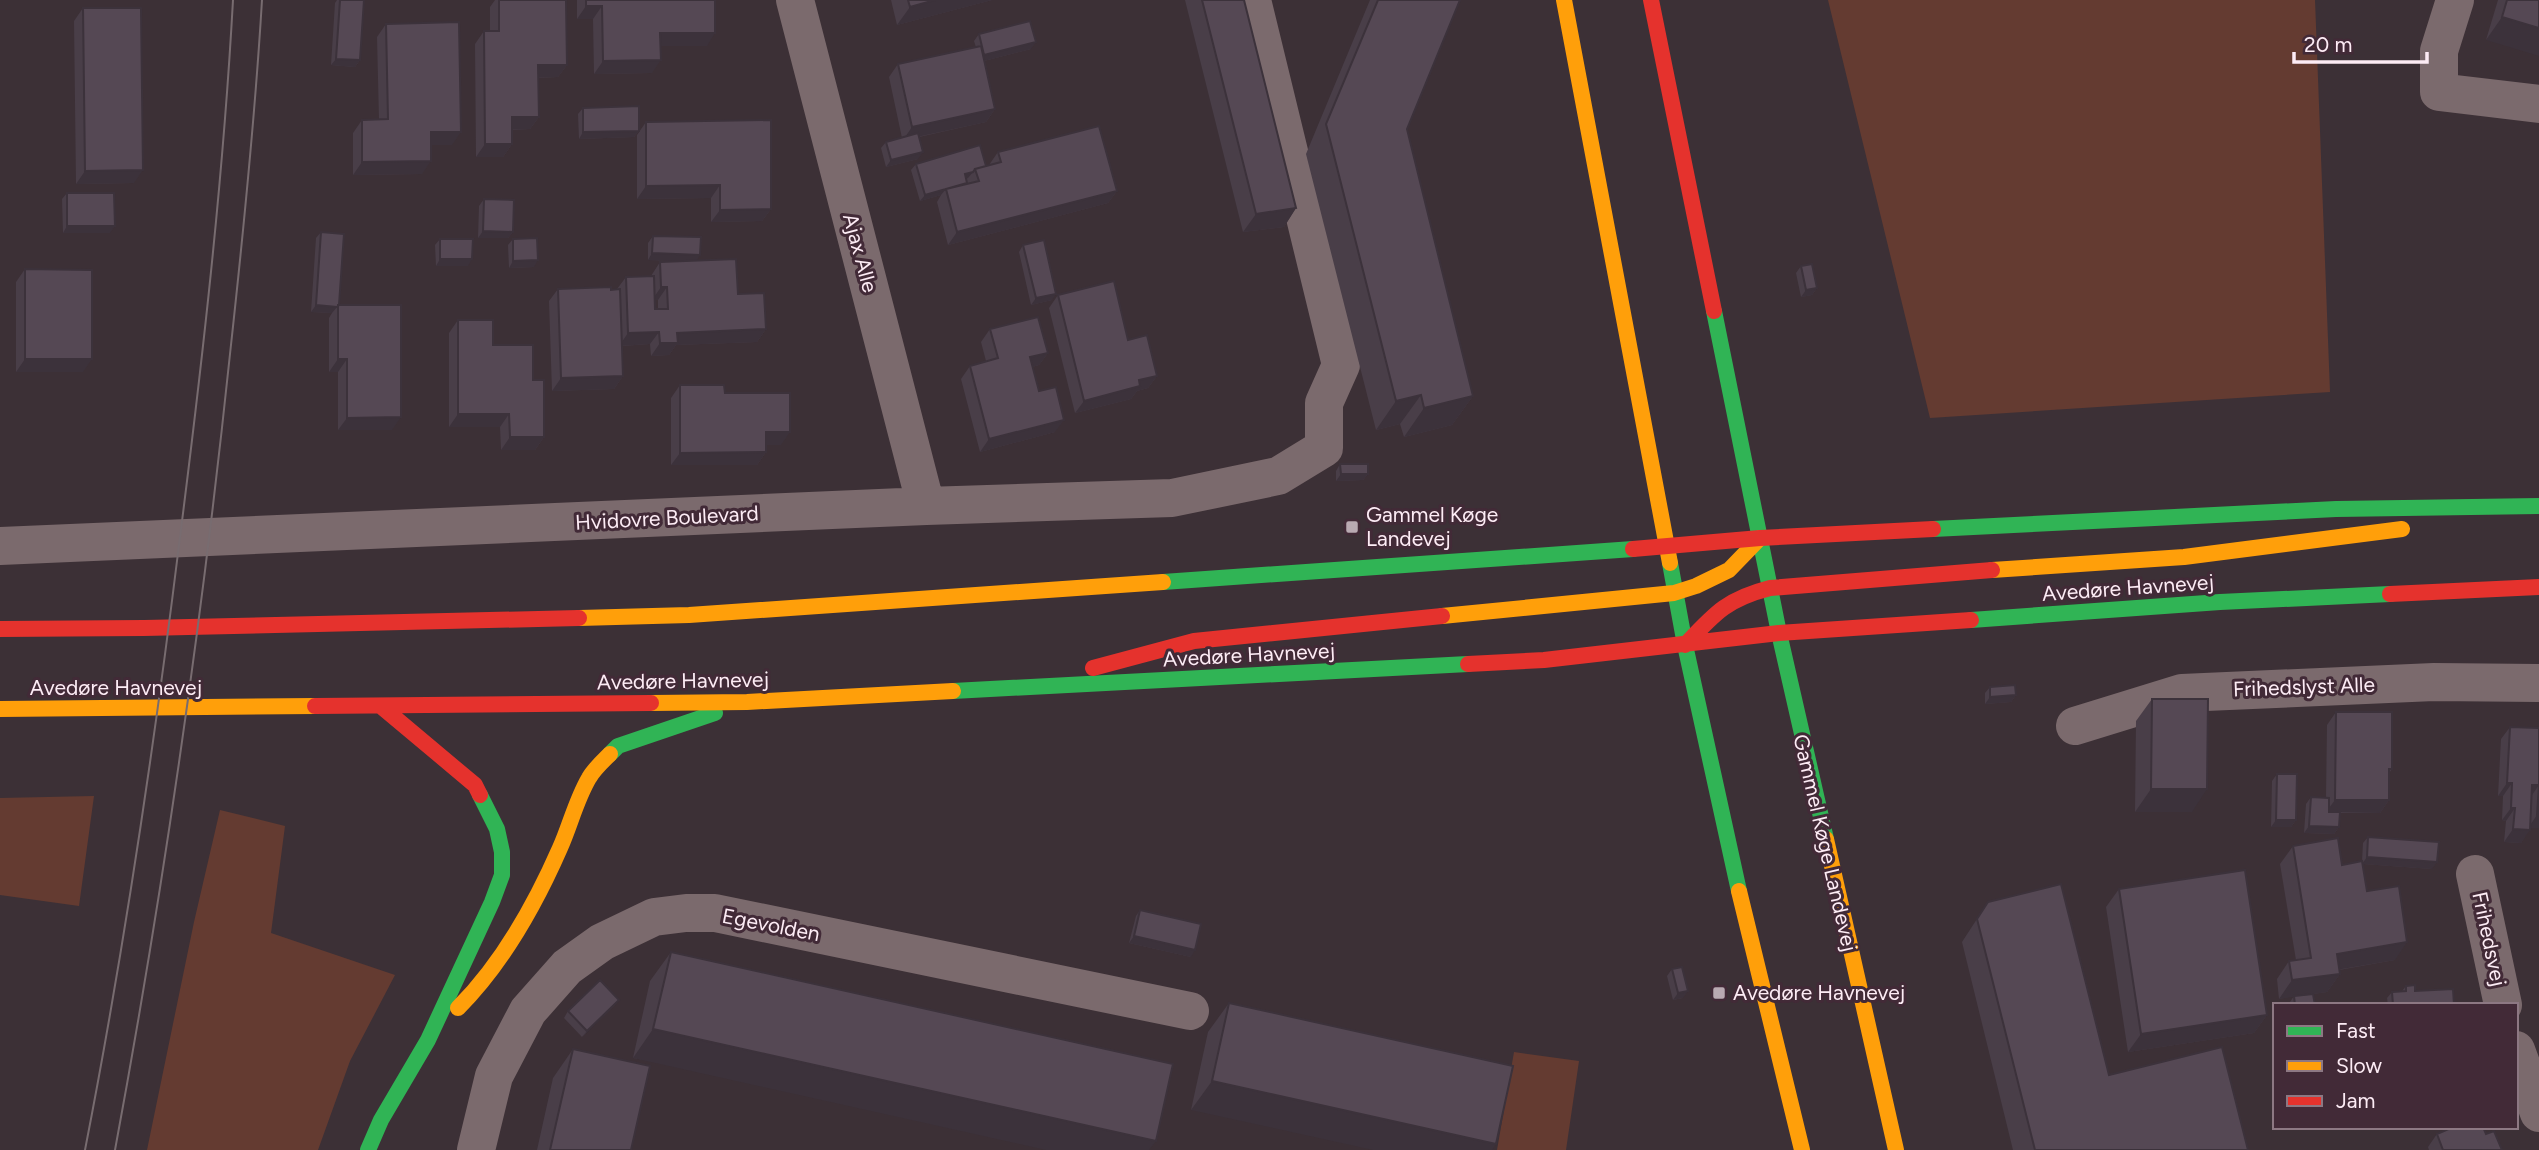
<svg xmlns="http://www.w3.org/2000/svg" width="2539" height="1150" font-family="Figtree,sans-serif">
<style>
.green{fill:#643b31}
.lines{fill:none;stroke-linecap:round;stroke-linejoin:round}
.street{stroke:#7b6a6d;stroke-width:38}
.fast{stroke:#30b455;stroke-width:16}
.slow{stroke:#ff9f0a;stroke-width:16}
.jam{stroke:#e5322d;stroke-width:16}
.tram{stroke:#786c70;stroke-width:2}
.wall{fill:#493e48;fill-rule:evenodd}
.shaded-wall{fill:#3c323b}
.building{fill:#554854;stroke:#3c323b;stroke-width:2}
.poi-dot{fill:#b9aab2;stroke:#422a37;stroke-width:2.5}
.labels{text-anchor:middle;stroke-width:6;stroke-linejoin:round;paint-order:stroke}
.street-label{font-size:21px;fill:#fdecf5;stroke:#422a37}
.poi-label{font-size:21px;fill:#fdecf5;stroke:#422a37;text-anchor:start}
</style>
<rect width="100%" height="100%" fill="#3c3036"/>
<!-- green -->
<path class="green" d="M1828,0H2315L2330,392L1930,418Z
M94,796L79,906L0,895V798Z
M220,810L285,826L271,933L395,975L350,1061L318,1150H147L194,922Z
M1514,1052L1579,1061L1566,1150H1497Z"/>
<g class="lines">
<!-- street -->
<path class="street" d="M795,0L926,506
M2455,0L2439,51V92L2539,104
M0,546L926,506L1172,498L1278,476L1324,448V403L1341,365L1252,0
M2075,726L2182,693L2434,682L2539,683
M2475,874L2503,1005
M2516,1050L2539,1113
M476,1150L494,1076L528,1011L567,967L602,942L654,917L686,913H715L1190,1011"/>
<!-- fast -->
<path class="fast" d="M1714,311L1779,633L1826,839
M1933,529L2336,509L2539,506
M1670,563L1685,645L1739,891
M1163,582L1633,549
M1971,620L2220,602L2390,594
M953,691L1468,664
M610,754L618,746L715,713
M368,1150L381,1120L428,1040L492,902L502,875V852L497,829L480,795"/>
<!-- slow -->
<path class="slow" d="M1564,0L1670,563
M1992,570L2184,557L2402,529
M1442,616L1674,593L1696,586L1729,570L1760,538
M579,618L689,615L1163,582
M651,703L747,702L953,691
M0,709L315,706
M1826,839L1896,1150
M1739,891L1802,1150
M458,1008C502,964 535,905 560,848C570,826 576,800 589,778C594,769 603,761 610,754"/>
<!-- jam -->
<path class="jam" d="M1651,0L1714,311
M1633,549L1760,538L1933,529
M2390,594L2539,587
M0,629L144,628L579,618
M1685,645C1715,613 1727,599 1770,588L1992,570
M1468,664L1544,660L1779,633L1971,620
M1093,668L1194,641L1442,616
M315,706L651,703
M382,707L475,785L480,795"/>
<!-- tram -->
<path class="tram" d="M85,1150C124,950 154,748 179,545C202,364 223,182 233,0
M115,1150C164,886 202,621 230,354C243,236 255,118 262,0"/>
</g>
<!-- wall -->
<path class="wall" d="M337,0H340L360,60L355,67L331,65L335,3Z
M495,0H566L567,65L558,77L538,78L539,117L530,129L512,130V144L503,157H476L475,44L484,31H490V7Z
M577,0H715L707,46H660L652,73L594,74L593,19H577Z
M891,0H992L897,25Z
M1185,0H1244L1296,208L1284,227L1243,232Z
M1370,0H1460L1407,129L1473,396L1452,425L1404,437L1400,424L1376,430L1306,154Z
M2498,0H2539L2486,40Z
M83,8L134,183L76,184L74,21Z
M386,24L452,145H431L422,174L353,175V133L362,120H379L377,37Z
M979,34L1031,49L984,61L995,109L986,122L919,137L918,159L886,167L881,148L886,142L902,138L889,77L898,64L976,47L974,41Z
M583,108L639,131L634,137L579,139L578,114Z
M646,122L771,209L762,221L711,222V198L637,199V135Z
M998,152L1117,191L1108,203L948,245L937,202L941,195L920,201L911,170L916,164L986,166L989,165Z
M67,193L110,233H63L62,199Z
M484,199L513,232L508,238H478L479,206Z
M321,232L339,305L392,430H338V372H329V318L332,313L311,312L316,238Z
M653,236L696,261L738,294L766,329L757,342L676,345L669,355L651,356L650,344L622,346L623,376L614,389L552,391L549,301L558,289H617L626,277L651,276L660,262L682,261L648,260V243ZM654,300H658V309H655Z
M440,239L468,266H436L435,245Z
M513,239L534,267L509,268L508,245Z
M1023,245L1052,300L1031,305L1019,252Z
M1801,266L1817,288L1812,295L1801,297L1796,273Z
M25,269L83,372H16V282Z
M1058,295L1128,340L1157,376L1148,388L1137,391L1131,399L1075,413L1049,308Z
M458,320L493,345L533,380L544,437L535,450H501L500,427H449V333Z
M990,329L1048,353L1039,365L1032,367L1039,391L1055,432L980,452L961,379L970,366L986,361L981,342Z
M680,385L725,393L781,445H766V452L757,465H671V398Z
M1340,464L1368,474L1363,480L1336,481V471Z
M1990,687L2016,695L2011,702L1985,704V693Z
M2152,699L2192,812H2135L2136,721Z
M2336,712L2392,769L2389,773V800L2380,813H2340L2339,827L2334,834L2304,833L2306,804L2311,797L2326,798L2327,725Z
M2510,727L2539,728V828H2530L2521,843L2504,842L2506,821L2502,820L2503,796H2498L2501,739Z
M2277,774L2296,820L2291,827H2271L2272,781Z
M2368,837L2432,869L2363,864L2367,891L2395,960L2339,970L2340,974L2327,992L2313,994L2315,1005H2290V1002L2294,996L2279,999L2277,979L2289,961L2296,960L2280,864L2293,846L2342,865L2362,861L2363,843Z
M2119,889L2267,1015L2254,1033L2128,1052L2106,907Z
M1988,902L2109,1075L2248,1150H2013L1962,942Z
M1140,910L1191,957L1129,943L1136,916Z
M671,952L1149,1150L633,1058L650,981Z
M1672,969L1683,998L1673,1000L1667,976Z
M2406,986L2415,991L2454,1005H2388L2387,998L2392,992L2402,991Z
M619,1000L614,1006L582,1037L564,1018L568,1011Z
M1229,1003L1513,1066L1191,1110L1208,1032Z
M573,1049L631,1150H537L553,1078Z
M2437,1134H2486L2502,1150H2429L2428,1147Z"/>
<!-- shaded-wall -->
<path class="shaded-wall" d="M935,0H992L897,25L910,7Z
M586,6H602L593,19H577Z
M2502,17L2539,28V56L2486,40Z
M660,33H715L707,46H651Z
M1036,42L1031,49L980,62L984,55Z
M336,59L360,60L355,67L331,65Z
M661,60L652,73L594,74L603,61Z
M538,65H567L558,77L529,78Z
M995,109L986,122L903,140L912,127Z
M512,117H539L530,129L503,130Z
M639,131L634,137L579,139L583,132Z
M431,132H461L452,145H422Z
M485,144H512L503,157H476Z
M923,152L918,159L886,167L891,160Z
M431,161L422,174L353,175L362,162Z
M143,170L134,183L76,184L85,171Z
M973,172L968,178L960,181L965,174Z
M967,183L962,189H946L941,195L920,201L925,195Z
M720,185L711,198L637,199L646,186Z
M1117,191L1108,203L948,245L957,232Z
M1296,208L1284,227L1243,232L1256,214Z
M771,209L762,221L711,222L720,210Z
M67,226H115L110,233H63Z
M483,231L513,232L508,238H478Z
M652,253L700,255L696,262L648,260Z
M440,259H472L468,266H436Z
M538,260L534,267L509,268L513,261Z
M661,287H667L658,300H652Z
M1817,288L1812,295L1801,297L1806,290Z
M1056,294L1052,300L1031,305L1036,298Z
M316,305L337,307L332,313L311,312Z
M766,329L757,342L676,345L669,355L651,356L660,343L677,333Z
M659,332L650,344L619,346L628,333Z
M1048,353L1039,365L1021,370L1030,357Z
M25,359H92L83,372H16Z
M338,359H347L338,372H329Z
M623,376L614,389L552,391L561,378Z
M1157,376L1148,388L1137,391L1131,399L1075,413L1084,401L1139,380Z
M1421,395L1400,424L1376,430L1396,401Z
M1473,396L1452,425L1404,437L1424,408Z
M458,414H509L500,427H449Z
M401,417L392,430H338L347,418Z
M1064,420L1055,432L980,452L989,439Z
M766,432H790L781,445H757Z
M510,437H544L535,450H501Z
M766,452L757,465H671L680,453Z
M1341,474H1368L1363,480L1336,481Z
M2016,695L2011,702L1985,704L1990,697Z
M2507,783H2512L2503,796H2498Z
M2532,785H2539L2530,798Z
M2151,789H2207L2192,812H2135Z
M2335,800H2389L2380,813L2326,812Z
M2511,808H2515L2506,821L2502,820Z
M2537,815H2539V828H2528Z
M2276,820H2296L2291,827H2271Z
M2309,826L2339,827L2334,834L2304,833Z
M2513,829L2530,830L2521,843L2504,842Z
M2367,857L2437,862L2432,869L2362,864Z
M1134,936L1195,950L1191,957L1129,943Z
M2407,942L2395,960L2324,972L2337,954Z
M2340,974L2327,992L2279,999L2292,980Z
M1688,991L1683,998L1673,1000L1678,993Z
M619,1000L614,1006L582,1037L587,1031Z
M2267,1015L2254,1033L2128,1052L2141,1034Z
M653,1029L1156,1141L1149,1150H1046L633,1058Z
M1212,1081L1496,1144L1492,1150H1373L1191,1110Z"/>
<!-- building -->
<path class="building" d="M340,0H364L360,60L336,59Z
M499,0H566L567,65H538L539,117H512V144H485L484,31H499Z
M586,0H715V33H660L661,60L603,61L602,6H586Z
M908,0H935L910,7Z
M1202,0H1244L1296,208L1256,214Z
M1378,0H1460L1407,129L1473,396L1424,408L1421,395L1396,401L1326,124Z
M2507,0H2539V28L2502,17Z
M83,8H141L143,170L85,171Z
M1030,21L1036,42L984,55L979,34Z
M459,22L461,132H431V161L362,162V120L388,119L386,24Z
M981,46L995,109L912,127L898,64Z
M639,106V131L583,132V108Z
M771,120V209L720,210V185L646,186V122Z
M1099,126L1117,191L957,232L946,189L979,181L975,169L1001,162L998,152Z
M918,133L923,152L891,160L886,142Z
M980,145L986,166L975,169L973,172L965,174L967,183L925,195L916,164Z
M67,193H114L115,226H67Z
M484,199L514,200L513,232L483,231Z
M321,232L344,234L339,305L337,307L316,305Z
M653,236L701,237L700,255L652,253Z
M537,238L538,260L513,261V239Z
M440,239H473L472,259H440Z
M1044,240L1056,294L1036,298L1023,245Z
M736,259L738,294L764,293L766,329L677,333L678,343H660L659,332L628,333L626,277L654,276L655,309H668L667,287H661L660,262Z
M1812,264L1817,288L1806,290L1801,266Z
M25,269L92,270V359H25Z
M1114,281L1128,340L1147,335L1157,376L1139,380L1140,386L1084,401L1058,295Z
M611,287V290L620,289L623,376L561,378L558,289Z
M338,305H401V417L347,418V359H338Z
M1038,317L1048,353L1030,357L1039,391L1056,387L1064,420L989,439L970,366L998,358L990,329Z
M458,320H493V345H533V380H544V437H510L509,414H458Z
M680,385H724L725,393H790V432H766V452L680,453Z
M1340,464H1368V474H1341Z
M2015,685L2016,695L1990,697V687Z
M2152,699H2208L2207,789H2151Z
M2336,712H2392V769H2389V800H2335Z
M2510,727L2539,728V815H2537L2539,785H2532L2530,830L2513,829L2515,808H2511L2512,783H2507Z
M2277,774H2297L2296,820H2276Z
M2311,797L2329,798V812H2340L2339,827L2309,826Z
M2368,837L2439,842L2437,862L2367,857Z
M2338,838L2342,865L2362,861L2367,891L2399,886L2407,942L2337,954L2340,974L2292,980L2289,961L2311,958L2293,846Z
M2245,870L2267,1015L2141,1034L2119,889Z
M2061,884L2109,1075L2222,1047L2248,1150H2035L1977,919L1988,902Z
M1140,910L1201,924L1195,950L1134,936Z
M671,952L1173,1064L1156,1141L653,1029Z
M1682,967L1688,991L1678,993L1672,969Z
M600,980L619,1000L587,1031L568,1011Z
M2415,985V991L2453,989L2454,1005H2393L2392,992L2406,991V986Z
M2313,994L2315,1005H2295L2294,996Z
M1229,1003L1513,1066L1496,1144L1212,1081Z
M573,1049L650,1066L631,1150H550Z
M2453,1127H2483L2486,1134L2494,1131L2502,1150H2443L2437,1134Z"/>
<!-- markers -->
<g class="poi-dot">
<rect x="1345" y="520" width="14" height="14" rx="3.5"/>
<rect x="1712" y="986" width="14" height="14" rx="3.5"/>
</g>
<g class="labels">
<!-- street labels -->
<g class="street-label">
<text transform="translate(860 253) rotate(75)" y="7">Ajax Alle</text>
<text transform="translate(667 518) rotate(-3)" y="7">Hvidovre Boulevard</text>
<text transform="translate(2128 588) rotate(-4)" y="7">Avedøre Havnevej</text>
<text transform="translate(1249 655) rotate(-3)" y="7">Avedøre Havnevej</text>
<text transform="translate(683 681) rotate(-1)" y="7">Avedøre Havnevej</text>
<text transform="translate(2304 687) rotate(-2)" y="7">Frihedslyst Alle</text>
<text x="116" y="695">Avedøre Havnevej</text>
<text transform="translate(1825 843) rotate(77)" y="7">Gammel Køge Landevej</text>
<text transform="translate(771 925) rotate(11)" y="7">Egevolden</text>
<text transform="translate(2489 939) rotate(78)" y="7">Frihedsvej</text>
</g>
<!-- poi labels -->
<g class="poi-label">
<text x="1366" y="522">Gammel Køge<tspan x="1366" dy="24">Landevej</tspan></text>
<text x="1733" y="1000">Avedøre Havnevej</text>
</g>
</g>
<!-- legend -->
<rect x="2273" y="1003" width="245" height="126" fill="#422a37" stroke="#8d7883" stroke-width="2"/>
<rect x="2287" y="1026" width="35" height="10" fill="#30b455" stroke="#8d7883" stroke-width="2"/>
<text x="2336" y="1038" font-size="21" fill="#fdecf5">Fast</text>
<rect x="2287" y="1061" width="35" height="10" fill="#ff9f0a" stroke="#8d7883" stroke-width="2"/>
<text x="2336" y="1073" font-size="21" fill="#fdecf5">Slow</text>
<rect x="2287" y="1096" width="35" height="10" fill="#e5322d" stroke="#8d7883" stroke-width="2"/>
<text x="2336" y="1108" font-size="21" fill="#fdecf5">Jam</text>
<!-- scale -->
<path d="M2294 52v10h133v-10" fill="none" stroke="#fdecf5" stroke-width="3.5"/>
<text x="2304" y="52" font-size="21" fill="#fdecf5" stroke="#422a37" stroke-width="5" paint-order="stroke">20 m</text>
</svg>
